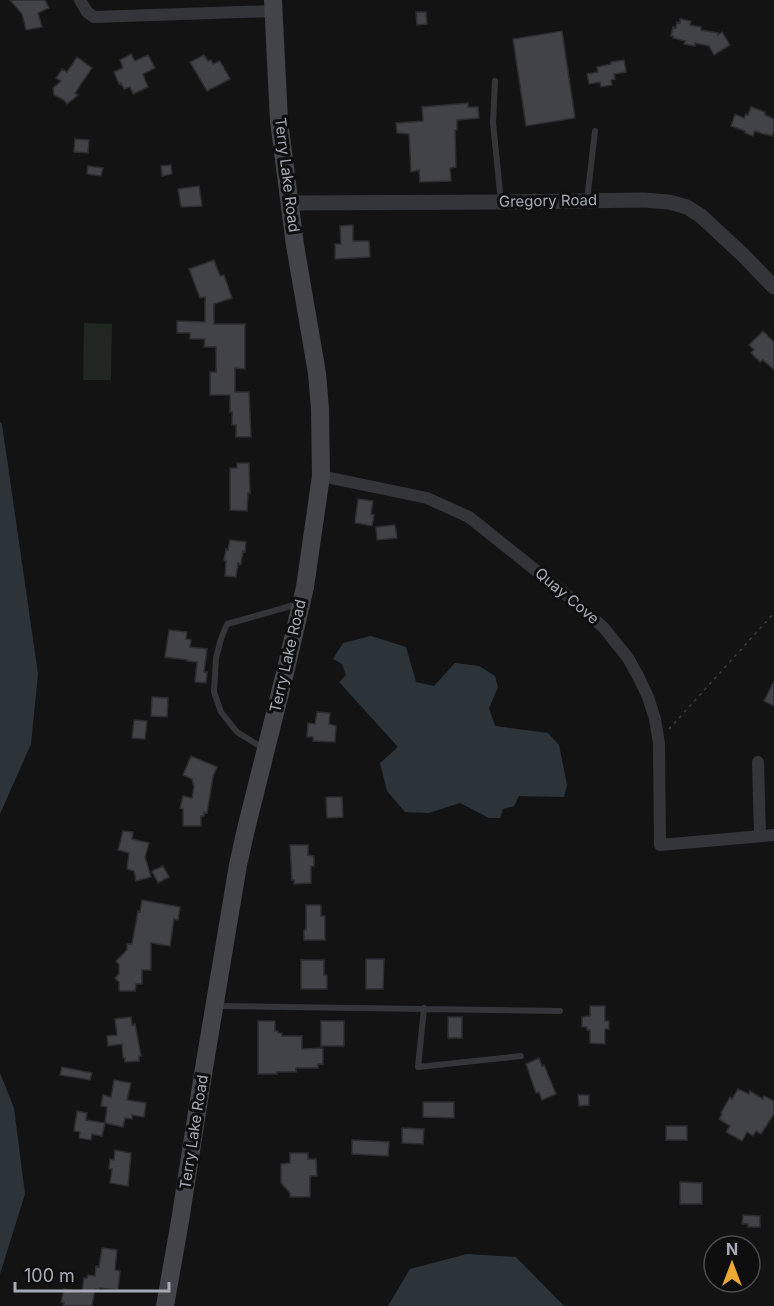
<svg xmlns="http://www.w3.org/2000/svg" width="774" height="1306" font-family="Inter,sans-serif">
<style>
.green{fill:#1f2720}
.water{fill:#2c343a}
.building{fill:#424347;stroke:#2d2d30;stroke-width:1.5}
.lines{fill:none;stroke-linecap:round;stroke-linejoin:round}
.path{stroke:#3a3c40;stroke-width:1.5;stroke-dasharray:3 4.5;stroke-linecap:butt}
.service{stroke:#343539;stroke-width:6}
.minor{stroke:#343539;stroke-width:12}
.tertiary{stroke:#343539;stroke-width:15}
.secondary{stroke:#424449;stroke-width:18}
.labels{text-anchor:middle;stroke-width:6;stroke-linejoin:round;paint-order:stroke}
.street-label{font-size:15px;fill:#a5aab4;stroke:#0e0e0f}
</style>
<rect width="100%" height="100%" fill="#131314"/>
<!-- green -->
<path class="green" d="M84,323L112,324L111,380H83Z"/>
<!-- water -->
<path class="water" d="M0,422L2,424L38,674L31,744L0,814Z
M371,636L406,647L416,682L434,686L455,663L479,666L495,676L498,687L489,708L495,726L548,733L559,745L567,785L564,797L519,796L514,806L503,809L500,818H489L460,803L429,813L405,812L387,791L380,763L398,747L339,682L346,675L342,664L333,659L343,643Z
M0,1073L14,1108L25,1194L0,1274Z
M467,1254L516,1257L564,1306H388L410,1269Z"/>
<!-- building -->
<path class="building" d="M10,0H45L49,8L38,13L42,27L26,30L22,14Z
M416,12H426L427,24L417,25Z
M680,19L691,21L690,25L701,27V30L718,33V35L722,32L730,45L714,55L709,46L695,43V46L684,44L685,41L673,38V36H671L673,27L676,28L677,22L680,23Z
M562,31L575,118L526,126L513,39Z
M131,54L135,61L148,55L155,68L143,74L148,87L133,94L130,87L124,89L121,83L119,84L114,72L123,68L120,60Z
M204,55L208,61L211,60L213,64L220,61L230,79L207,91L190,62Z
M77,57L92,68L75,93L78,95L67,104L64,100L54,95L53,88L61,81L56,78L62,69L67,72Z
M624,60L626,72L614,74L615,79L611,80L612,85L601,87L600,82L589,84L587,74L598,72L597,67L611,64V62Z
M468,103V107H478L479,118L457,120V130H455L456,167L450,168L451,181L420,182L419,170L411,172L409,134L397,133L396,123L423,121L422,107Z
M751,107L765,112V115L774,119V131L772,136L766,134V135L755,131L753,136L745,133V131L731,126L735,114L744,118L746,114L748,115Z
M75,139L89,140L88,153L74,152Z
M171,165L172,174L162,176L161,166Z
M88,166L103,168L101,176L87,174Z
M199,186L202,206L181,207L178,189Z
M353,225V241H369L370,257L335,259V244H341L340,226Z
M214,260L220,276L224,275L232,298L214,304V324H245V369L235,368V392H249L251,437H236V425H232V412H230V395H210V372H216V347H204L205,339H190V333H177V321L205,322V297L200,298L189,269Z
M763,331L774,342V370L763,360L760,362L751,353L754,350L749,345Z
M237,463H249L250,493H248L247,511L230,510V468H237Z
M358,499L373,501L371,514L374,515L372,526L355,523Z
M395,525L397,538L377,540L376,527Z
M230,540L246,542L245,552L243,551L241,564L238,563L236,577L225,576L226,561L224,560L226,549L228,550Z
M169,630L187,632L186,639L191,640L190,647L207,649L204,672H207L206,683L195,682L197,662L187,661V660L165,657Z
M774,681V706L764,701Z
M152,697L168,698L167,717L151,716Z
M317,712L330,713L329,724L336,726L335,742L313,741V737H307L308,723L315,724Z
M134,720L147,721L145,739L132,738Z
M191,756L217,767L213,777L207,813L204,812V816H201V826H183V809L180,808L183,796L192,798L194,787L192,779L183,775Z
M326,797H342L343,817L327,818Z
M123,831L133,832L132,839L149,843L145,857L151,877L136,881L134,871L127,869L129,853L118,850Z
M290,845H308V855L314,856V866H311V883L294,884V880H292Z
M163,866L169,877L158,883L152,871Z
M142,900L180,907L178,920L174,919L170,946L151,943V970H142V984H136L135,991H119V982L115,978L119,974V965L116,961L127,950V944H132L138,911L140,912Z
M306,905H321V916H325V940H304V930H306Z
M366,959H384L383,989H366Z
M301,960H324V975H327V989H301Z
M590,1006H605V1021H609V1029H605V1044L590,1043V1030H587V1027H582V1017L590,1016Z
M131,1017L132,1025L135,1024L141,1056H139V1061L125,1062V1058H123L122,1044L108,1046L107,1036L117,1035L115,1019Z
M448,1017H462V1038H448Z
M258,1021H275V1031H278V1033H282V1036H302V1049L323,1048V1064H318V1068H296V1072H277V1074H258Z
M321,1021H344V1046H321Z
M539,1058L542,1066L544,1065L556,1094L542,1100L539,1092L536,1093L526,1064Z
M62,1067L92,1073L90,1080L60,1075Z
M114,1080L131,1083L127,1100L146,1103L144,1117L132,1115V1119L125,1118L123,1127L105,1123L102,1136L92,1134L91,1140L79,1138L80,1132L74,1131L77,1111L87,1113L86,1120L105,1123L107,1107L101,1106L103,1095L111,1097Z
M738,1089L749,1094L750,1091L763,1099L764,1096L774,1101V1114L761,1134L756,1131L753,1136L747,1132L742,1141L726,1132L730,1126L719,1119L722,1114L721,1113L730,1097L732,1099Z
M578,1095H589V1105L579,1106Z
M423,1102H454V1118L423,1117Z
M666,1126H687V1140H666Z
M402,1128L424,1129L423,1144L402,1143Z
M352,1140L389,1142L388,1156L352,1154Z
M115,1150L131,1153L128,1186L110,1183L112,1169H109L110,1159L114,1160Z
M290,1153H308V1159H316L317,1176H310V1197H290V1193L281,1183V1164L290,1163Z
M680,1182L702,1183V1204H680Z
M743,1215L760,1216V1227H748V1224H742Z
M102,1248L117,1250L115,1270L120,1271L118,1290L100,1288L99,1290L95,1289L92,1306H63L64,1303L61,1302L64,1289L82,1292L84,1278H87L88,1275L95,1276L96,1266L99,1267Z"/>
<g class="lines">
<!-- path -->
<path class="path" d="M669,729L774,613"/>
<!-- service -->
<path class="service" d="M495,81L493,123L501,202
M587,200L595,131
M263,748L237,732L221,712L214,692L216,658L221,639L227,624L298,604
M218,1006L560,1011
M424,1008L418,1067L521,1056"/>
<!-- minor -->
<path class="minor" d="M80,0L87,12L94,17L273,11
M321,476L427,498L469,517L568,596L604,628L628,658L639,678L648,697L655,719L659,744L660,845L774,835
M758,762L760,835"/>
<!-- tertiary -->
<path class="tertiary" d="M290,203L501,202L643,200L669,202L687,207L701,216L743,255L774,287"/>
<!-- secondary -->
<path class="secondary" d="M165,1306L180,1221L204,1068L238,865L246,829L285,673L305,587L321,476L320,409L317,373L295,245L279,121L273,0"/>
</g>
<g class="labels">
<!-- street labels -->
<g class="street-label">
<text transform="translate(287 175) rotate(83)" y="5">Terry Lake Road</text>
<text transform="translate(548 201) rotate(-1)" y="5">Gregory Road</text>
<text transform="translate(567 596) rotate(40)" y="5">Quay Cove</text>
<text transform="translate(288 656) rotate(-77)" y="5">Terry Lake Road</text>
<text transform="translate(194 1132) rotate(-81)" y="5">Terry Lake Road</text>
</g>
</g>
<!-- north arrow -->
<g transform="translate(732 1264)"><circle r="28" fill="#0e0e0f" stroke="#4a4c51" stroke-width="1.5"/>
<path d="M0-4.5L10 22L0 15L-10 22Z" fill="#eba834"/>
<text y="-9" font-size="16" font-weight="bold" text-anchor="middle" fill="#a5aab4">N</text>
</g>
<!-- scale -->
<path d="M15 1282v9h154v-9" fill="none" stroke="#a5aab4" stroke-width="3"/>
<text x="24" y="1282" font-size="18" fill="#a5aab4" stroke="#0e0e0f" stroke-width="4.5" paint-order="stroke">100 m</text>
</svg>
